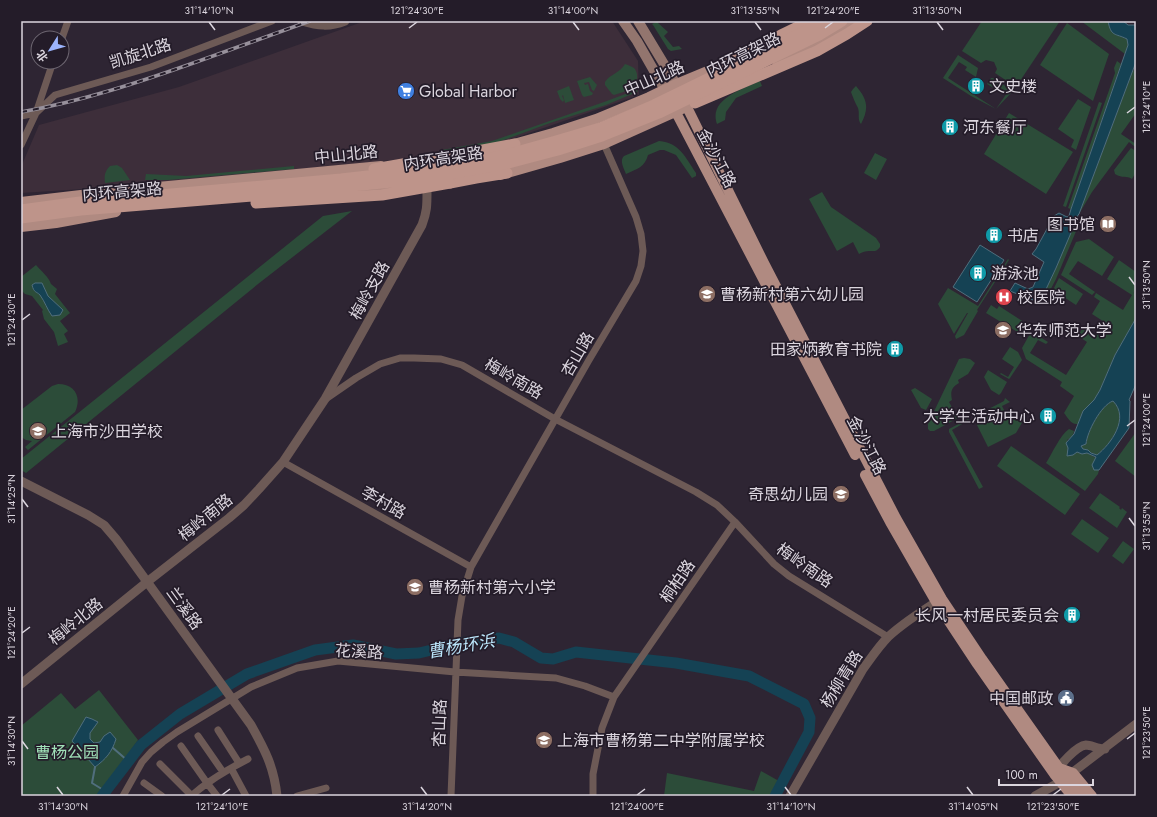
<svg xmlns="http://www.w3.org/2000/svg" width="1157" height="817" font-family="Jost,'Noto Sans SC',sans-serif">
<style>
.commercial{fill:#3d2e3a}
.green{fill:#2c4c39}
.water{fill:#154254;stroke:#506e7d;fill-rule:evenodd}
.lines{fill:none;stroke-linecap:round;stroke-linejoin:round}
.stream{stroke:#506e7d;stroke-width:2}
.river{stroke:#154254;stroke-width:11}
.minor{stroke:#6d5a56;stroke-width:7}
.tertiary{stroke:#6d5a56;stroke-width:9}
.secondary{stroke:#93756e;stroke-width:10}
.primary{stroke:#b08a81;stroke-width:10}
.trunk{stroke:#be948a;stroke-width:11}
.rail-casing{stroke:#97909b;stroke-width:3.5}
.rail{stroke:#241c29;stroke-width:2;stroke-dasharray:6;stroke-linecap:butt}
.trunk-bridge{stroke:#be948a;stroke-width:11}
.ticks{fill:none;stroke:#dbd5de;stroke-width:1.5}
.labels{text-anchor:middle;stroke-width:3.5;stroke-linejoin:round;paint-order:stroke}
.street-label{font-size:16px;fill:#dbd5de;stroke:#241c29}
.poi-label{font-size:16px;fill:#dbd5de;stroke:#241c29;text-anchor:start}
.park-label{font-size:16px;fill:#a0e1b8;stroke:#241c29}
.water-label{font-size:17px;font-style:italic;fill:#bbe6fb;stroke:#241c29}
.neatline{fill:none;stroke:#dbd5de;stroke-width:1.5}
.ticks-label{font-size:10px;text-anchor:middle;fill:#dbd5de}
</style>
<rect width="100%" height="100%" fill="#2e2533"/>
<!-- commercial -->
<path class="commercial" d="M365,21H612L638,61L639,95L494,145L425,157L114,187L21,193V167L39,125L179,87Z"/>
<!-- green -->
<path class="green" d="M982,21H1060L1016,87L995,73L997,69L994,62L986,60L981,63L962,51Z
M1081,21H1108C1111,35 1116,34 1127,39L1128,45L1125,54Z
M656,22H658V23L668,32L664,36L673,47L679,46L682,49L671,51L668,49L653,25L652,24Z
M1067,23L1109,54L1093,101L1040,65Z
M958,55L978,68L976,77L965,70L967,67L959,62L948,78L996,109L1007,93L999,88L997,90L987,84L991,78H993L1013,91L996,109L971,96L943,78Z
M1117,61L1121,64L1071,209L1068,208L1115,73L1114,68Z
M625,64C628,65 631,66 634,68C639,73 638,84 632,88C627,91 620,93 614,95L612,94L605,85V82C610,74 620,73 625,64Z
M1133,70L1136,73V113L1121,134L1136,144V146H1134L1129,142L1092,192L1079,214Z
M590,77L597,85L594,91L592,90L589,82L584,83L585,85L588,84L590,91L593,93L592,95L584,97L582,95L577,81Z
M760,81L762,86L736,98L726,112L725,120L717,124C708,99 743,89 760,81Z
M569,86L574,100L565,103L563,95L562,96L564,100L563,102L560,99L557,91Z
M856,86C868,100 869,108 861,124C857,119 860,114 858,108C855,103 853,97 851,92L853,89Z
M636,90L638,91L637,92L606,105L550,123L493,144L443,153L442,150L492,141L604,102Z
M1078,99L1091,107L1076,150L1071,147L1074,140L1058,129Z
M1099,102L1102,103L1066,207L1063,206Z
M1009,113L1073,152L1046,194L984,154Z
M659,141C680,143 685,157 696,173V176L692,178L676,155L664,150H660L648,155C645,167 637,169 626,174C624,168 619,161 624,156Z
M1131,148L1136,151V172L1132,179C1126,175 1123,179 1115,174L1114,170Z
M875,153L887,159L876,180L864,173Z
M117,165L122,168L130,180L105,183C104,175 105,171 110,166Z
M294,166V169L168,180H145L146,174L186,176Z
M822,192L831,207L876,238L880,244V247C876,252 875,251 869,251C866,251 862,252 859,254L853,242L837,251L809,199Z
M352,211L258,284L26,473L21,470V459L323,216Z
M1076,219L1078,220L1077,229L1056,279L1043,304L1040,302L1056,268Z
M1089,239L1114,257L1102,276L1078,261L1069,274L1095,292L1092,295L1061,275L1076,242Z
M1008,259L1009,260L977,310L978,311L964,335L956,339L955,336L968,313H967L954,334L938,304L948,288L978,306Z
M1119,260L1136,272V288L1133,294L1136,290V318L1115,355L1100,390L1094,400L1083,411L1078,424C1071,425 1068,418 1064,413L1074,396L1060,386L1062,382L1026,359L1022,348L1031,332H1032L1048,342L1046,344L1038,340L1030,353L1066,375L1087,342L1078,336L1083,327L1096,335L1100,329L1108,334L1112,327L1092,314L1100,301L1094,297L1096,293L1123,310L1132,295L1107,279Z
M36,265C41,271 49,277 51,284L57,289L55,294L70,313L60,321L68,331L64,334L68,342L58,346L54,332L44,319L42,311L43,310L32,296L25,294L21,290V277Z
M1059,278L1083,294L1076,305L1053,290Z
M991,305L997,309L999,306L1030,326L1024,336L986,313Z
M1010,347L1018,352L1022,360L1010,378L1009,379L1000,374L1001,373L1008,377L1014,367L1002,359Z
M964,358L970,359L975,363L968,374L958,380L959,383C952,387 950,391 952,400L949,402L958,418L934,431H930L928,429V424L959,359Z
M988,370L1007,382L1001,393L999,395L991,390L984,377Z
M58,384C75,384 82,397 75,412L28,450L25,447L32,441L26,440L21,437V410L52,386Z
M915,388L932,399L926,410L921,408L911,390Z
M1005,398L1010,402L1002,406L1004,410H1006L1023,421L1016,433L988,447L973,417L1004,401Z
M1113,401C1130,418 1112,444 1097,455L1082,449L1081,446L1086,444C1087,432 1101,404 1113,401Z
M968,419L969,420L952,430L983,487L979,489L949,432V429Z
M1069,429L1074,431C1073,436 1071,438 1067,440L1077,452L1082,454L1087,453L1096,458L1094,469L1099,470L1098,474L1085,491L1046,463C1052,454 1060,435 1069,429Z
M1136,432V477L1115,461Z
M1011,446L1080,494L1065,515L997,466Z
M1100,493L1120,507L1119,508L1121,510L1122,508L1127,512L1117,528L1089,508Z
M1082,519L1109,538L1098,553L1071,534Z
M1123,541L1134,549L1123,564L1112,556Z
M99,690L138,740L99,796H21V726L61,693L75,709Z
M761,771L786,785L781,796H664L667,773L754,791Z"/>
<!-- water -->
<path class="water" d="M1108,21H1123L1128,25H1136V62L1079,214L1078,215L1076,221L1056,268L1040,302L1030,299L1010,291L1015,283L1028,289L1033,287L1044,262L1032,254L1036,249L1054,216L1059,213L1067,217L1069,216L1071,209L1128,45L1127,39C1115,33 1111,37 1108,21Z
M980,245L1004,260L977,302L953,287Z
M35,283H42L48,296L63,310L60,315L52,316C47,309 45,302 40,295C36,291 34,293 32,285Z
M1136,318V384L1129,400L1130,401L1129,428L1099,470H1094L1092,465L1096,457L1087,453L1082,454L1077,452L1073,455L1067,456L1068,448L1066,443L1074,434L1083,411L1094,400L1100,390L1115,355ZM1113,401C1130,418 1111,444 1097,455L1091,453L1088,450L1083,449L1081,446L1086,444C1087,432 1101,405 1113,401Z
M86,717L92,719L98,722L90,733V739L94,743L100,742L104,736L110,732L116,739C112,752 106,759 95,767L72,741Z"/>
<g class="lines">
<!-- stream -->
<path class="stream" d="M113,748L128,761
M95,767L92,783L105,791"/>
<!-- river -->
<path class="river" d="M102,796L141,745L180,714L247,674L315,650L353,645L396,654L419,653L465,642L499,638L514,642L541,658L553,659L576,652L676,663L749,676L804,704L810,718L809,732L775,796"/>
<!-- minor -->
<path class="minor" d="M62,38L68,21
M21,116L36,113L55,95L151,67L272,21
M21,145L36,113L53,62
M327,398L356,378L380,364L400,358H414L441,359L462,365L555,419L696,492L717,505L735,522L774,564L789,576L888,637
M283,462L471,567
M218,730L239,763
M198,736L223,772
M181,746L207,783L217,796
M160,764L192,796
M231,768L246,796
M144,783L162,796
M123,796L142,762L151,752L163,742L177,732L251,687L297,668L338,661L455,672L556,678L585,686L614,697
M191,796C208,781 228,769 248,759
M297,796L326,788
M451,796L458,620L462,596L471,567L589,360L636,281L641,266L643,251L641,234L636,217L604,144
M593,796V774L602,728L614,697L735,522"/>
<!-- tertiary -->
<path class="tertiary" d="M302,21C318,26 330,27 345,21
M21,481L88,515L104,525L116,539L251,725C265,750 274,767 277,796
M21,684L147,582L229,518L244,505L259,489L283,462L325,399L422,225C427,212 427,205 427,192
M1055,773C1060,765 1076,746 1086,745C1091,745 1098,749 1105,749
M790,796L863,669C871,658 879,646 888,637C902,624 925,609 941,599
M1035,796L1060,782L1136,724"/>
<!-- secondary -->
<path class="secondary" d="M623,21L637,41L665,90
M638,21L676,84"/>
<!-- primary -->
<path class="primary" d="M777,61L825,41L854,21
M681,95L764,263L896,518L942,599L982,659L1059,768L1082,796
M669,99L855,455
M507,146L553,133L596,119L649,97L676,84L741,57
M500,175L560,158L604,144L682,109
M359,192L403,187
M21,202L115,191L381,166
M21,227L56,223L116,212
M865,475L890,522L936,602L977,664L1054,774L1072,796
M1059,768L1073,773L1092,796"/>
<!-- trunk -->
<path class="trunk" d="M751,52L781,35L810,21
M695,103L817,51L847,34L867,21
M472,152L515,144
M450,183L476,178L507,173"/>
<defs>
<path id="rail" d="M21,112C83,101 140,82 199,61C236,48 273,34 310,21"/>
</defs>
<!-- rail casing -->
<use href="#rail" class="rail-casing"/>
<!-- rail -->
<use href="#rail" class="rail"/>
<!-- trunk-bridge -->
<path class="trunk-bridge" d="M374,169L472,152
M256,203L382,195L450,183
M21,210L80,202L341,179L421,170L464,163L502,156L556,141L600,128L654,105L814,27L824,21
M21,218L81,210L252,196L422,179L504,164L558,150L602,136L659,113L819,35L842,21"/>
</g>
<!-- ticks -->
<path class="ticks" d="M209,22L215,30M573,22L579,30M755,22L761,30M937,22L943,30M409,28L417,22M825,28L833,22M1127,113L1135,107M1129,277L1135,285M22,320L30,314M1127,426L1135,420M22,499L28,507M1129,518L1135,526M22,633L30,627M1127,739L1135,733M22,741L28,749M57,787L63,795M421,787L427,795M785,787L791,795M967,787L973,795M222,795L230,789M637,795L645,789M1053,795L1061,789"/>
<!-- icons -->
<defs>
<symbol id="building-disc" viewBox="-11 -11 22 22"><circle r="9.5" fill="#0f9aa8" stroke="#241c29"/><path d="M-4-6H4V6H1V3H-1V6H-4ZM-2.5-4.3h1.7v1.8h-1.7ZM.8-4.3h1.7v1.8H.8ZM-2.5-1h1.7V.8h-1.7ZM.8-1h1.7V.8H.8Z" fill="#fff"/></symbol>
<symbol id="supermarket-disc" viewBox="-11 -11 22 22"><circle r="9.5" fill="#3f7fe0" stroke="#241c29"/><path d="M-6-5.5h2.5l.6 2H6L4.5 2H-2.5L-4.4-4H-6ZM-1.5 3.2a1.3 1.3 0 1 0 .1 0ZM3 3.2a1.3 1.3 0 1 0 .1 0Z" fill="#fff"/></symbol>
<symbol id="library-disc" viewBox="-11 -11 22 22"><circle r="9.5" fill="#8d6e63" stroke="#241c29"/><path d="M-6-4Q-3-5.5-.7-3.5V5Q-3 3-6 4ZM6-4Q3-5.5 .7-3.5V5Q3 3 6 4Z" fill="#fff"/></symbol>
<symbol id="school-disc" viewBox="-11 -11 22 22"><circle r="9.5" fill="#8d6e63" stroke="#241c29"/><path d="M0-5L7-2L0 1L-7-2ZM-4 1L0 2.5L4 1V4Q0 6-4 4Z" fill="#fff"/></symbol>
<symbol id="hospital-disc" viewBox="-11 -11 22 22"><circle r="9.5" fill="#e0444e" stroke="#241c29"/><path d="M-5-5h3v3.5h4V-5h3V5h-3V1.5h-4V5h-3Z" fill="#fff"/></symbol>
<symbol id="university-disc" viewBox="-11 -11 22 22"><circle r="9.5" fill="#8d6e63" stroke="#241c29"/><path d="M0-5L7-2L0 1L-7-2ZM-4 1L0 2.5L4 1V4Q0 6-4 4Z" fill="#fff"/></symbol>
<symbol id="civic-disc" viewBox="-11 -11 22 22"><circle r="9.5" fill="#5c6f8a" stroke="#241c29"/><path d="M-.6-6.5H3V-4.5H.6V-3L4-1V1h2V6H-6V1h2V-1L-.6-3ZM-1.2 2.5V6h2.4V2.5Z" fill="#fff"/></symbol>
</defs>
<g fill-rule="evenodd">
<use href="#building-disc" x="966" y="76" width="20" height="20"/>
<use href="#supermarket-disc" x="396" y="81" width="20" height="20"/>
<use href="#building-disc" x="940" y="117" width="20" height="20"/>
<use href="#library-disc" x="1098" y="214" width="20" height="20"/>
<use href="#building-disc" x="984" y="225" width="20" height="20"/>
<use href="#building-disc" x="968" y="263" width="20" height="20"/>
<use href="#school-disc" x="697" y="284" width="20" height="20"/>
<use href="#hospital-disc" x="994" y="287" width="20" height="20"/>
<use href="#university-disc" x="993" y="320" width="20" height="20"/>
<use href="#building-disc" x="885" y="339" width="20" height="20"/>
<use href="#building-disc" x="1038" y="406" width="20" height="20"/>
<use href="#school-disc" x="28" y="421" width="20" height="20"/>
<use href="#school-disc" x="831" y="484" width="20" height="20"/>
<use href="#school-disc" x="405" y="577" width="20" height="20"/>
<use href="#building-disc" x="1062" y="605" width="20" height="20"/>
<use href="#civic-disc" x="1056" y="688" width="20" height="20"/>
<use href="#school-disc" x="534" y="730" width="20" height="20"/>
</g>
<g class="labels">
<!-- street labels -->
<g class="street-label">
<text transform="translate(140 53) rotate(-18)" y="6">凯旋北路</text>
<text transform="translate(743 54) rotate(-26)" y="6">内环高架路</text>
<text transform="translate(654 78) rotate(-24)" y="6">中山北路</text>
<text transform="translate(346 154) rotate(-6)" y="6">中山北路</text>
<text transform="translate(443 158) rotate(-9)" y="6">内环高架路</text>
<text transform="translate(717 158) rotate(62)" y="6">金沙江路</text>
<text transform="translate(122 191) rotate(-5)" y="6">内环高架路</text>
<text transform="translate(369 290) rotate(-61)" y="6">梅岭支路</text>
<text transform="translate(577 354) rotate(-60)" y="6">杏山路</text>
<text transform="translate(514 378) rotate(30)" y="6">梅岭南路</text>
<text transform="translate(867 445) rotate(62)" y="6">金沙江路</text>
<text transform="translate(384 502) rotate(29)" y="6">李村路</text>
<text transform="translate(205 517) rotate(-39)" y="6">梅岭南路</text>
<text transform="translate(805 565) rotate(35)" y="6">梅岭南路</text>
<text transform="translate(677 581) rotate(-56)" y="6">桐柏路</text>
<text transform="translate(185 608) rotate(54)" y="6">兰溪路</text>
<text transform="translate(75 621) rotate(-39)" y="6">梅岭北路</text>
<text transform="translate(359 651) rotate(3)" y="6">花溪路</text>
<text transform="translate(841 679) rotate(-58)" y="6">杨柳青路</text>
<text transform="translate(439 723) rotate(-88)" y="6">杏山路</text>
</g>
<!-- poi labels -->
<g class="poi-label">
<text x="989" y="92">文史楼</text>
<text x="419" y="97">Global Harbor</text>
<text x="963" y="133">河东餐厅</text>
<text x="1095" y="230" text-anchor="end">图书馆</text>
<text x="1007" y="241">书店</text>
<text x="991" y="279">游泳池</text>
<text x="720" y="300">曹杨新村第六幼儿园</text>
<text x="1017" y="303">校医院</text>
<text x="1016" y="336">华东师范大学</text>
<text x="882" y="355" text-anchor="end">田家炳教育书院</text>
<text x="1035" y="422" text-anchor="end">大学生活动中心</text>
<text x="51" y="437">上海市沙田学校</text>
<text x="828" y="500" text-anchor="end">奇思幼儿园</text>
<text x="428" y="593">曹杨新村第六小学</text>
<text x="1059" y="621" text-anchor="end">长风一村居民委员会</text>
<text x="1053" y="704" text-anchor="end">中国邮政</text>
<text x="557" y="746">上海市曹杨第二中学附属学校</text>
</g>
<!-- park labels -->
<g class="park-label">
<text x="67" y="758">曹杨公园</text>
</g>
<!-- water labels -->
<g class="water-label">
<text transform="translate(461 646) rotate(-10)" y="6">曹杨环浜</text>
</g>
</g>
<!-- border -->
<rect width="1157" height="817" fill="none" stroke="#241c29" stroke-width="44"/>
<!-- north arrow -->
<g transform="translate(50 50) rotate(233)"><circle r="19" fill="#241c29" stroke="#6d6671"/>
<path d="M0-3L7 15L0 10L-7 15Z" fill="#9cb4fd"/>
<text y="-6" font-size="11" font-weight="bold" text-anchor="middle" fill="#dbd5de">北</text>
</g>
<!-- scale -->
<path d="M999 779v6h94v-6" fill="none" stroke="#dbd5de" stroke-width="2"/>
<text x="1005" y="779" font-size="12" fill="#dbd5de" stroke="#241c29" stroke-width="3" paint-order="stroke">100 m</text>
<rect x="22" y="22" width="1113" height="773" class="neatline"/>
<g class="ticks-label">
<text x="209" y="14">31°14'10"N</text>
<text x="417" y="14">121°24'30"E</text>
<text x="573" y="14">31°14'00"N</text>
<text x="755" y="14">31°13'55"N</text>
<text x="833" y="14">121°24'20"E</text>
<text x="937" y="14">31°13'50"N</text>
<text transform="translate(1146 107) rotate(-90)" y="4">121°24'10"E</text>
<text transform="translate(1146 285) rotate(-90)" y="4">31°13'50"N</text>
<text transform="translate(11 320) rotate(-90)" y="4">121°24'30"E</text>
<text transform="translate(1146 420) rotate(-90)" y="4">121°24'00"E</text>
<text transform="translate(11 499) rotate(-90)" y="4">31°14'25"N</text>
<text transform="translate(1146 526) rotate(-90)" y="4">31°13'55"N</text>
<text transform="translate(11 633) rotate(-90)" y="4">121°24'20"E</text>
<text transform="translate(1146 733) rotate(-90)" y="4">121°23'50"E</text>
<text transform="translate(11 741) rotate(-90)" y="4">31°14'30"N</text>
<text x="63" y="810">31°14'30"N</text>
<text x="222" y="810">121°24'10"E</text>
<text x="427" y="810">31°14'20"N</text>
<text x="637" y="810">121°24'00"E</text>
<text x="791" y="810">31°14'10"N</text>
<text x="973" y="810">31°14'05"N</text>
<text x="1053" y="810">121°23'50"E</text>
</g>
</svg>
